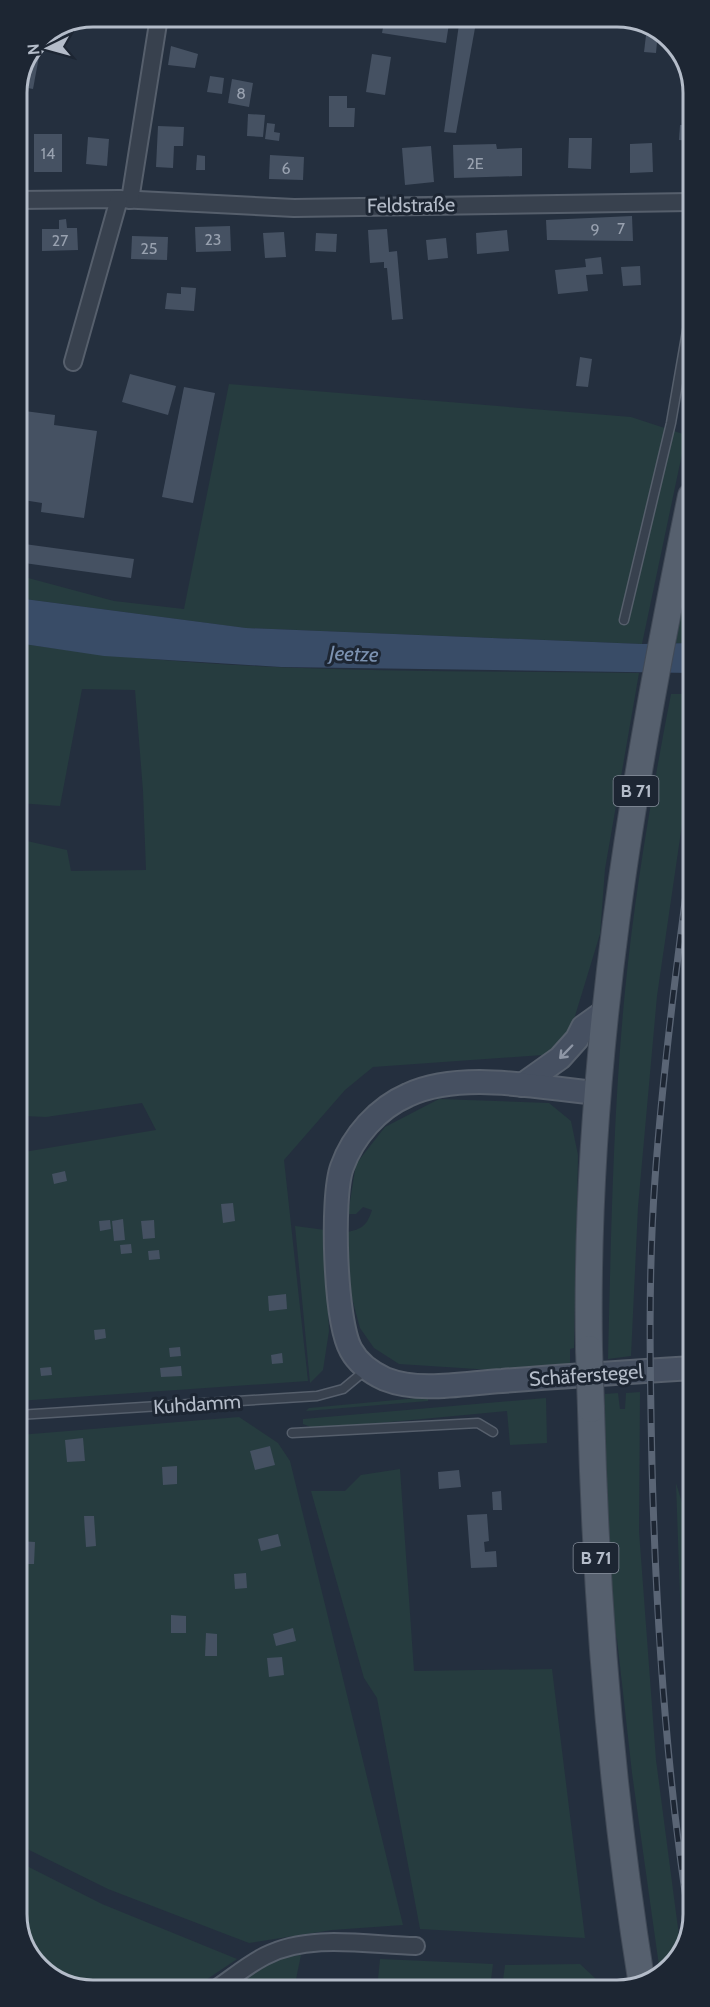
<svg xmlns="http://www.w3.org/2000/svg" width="710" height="2007" font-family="Cabin,sans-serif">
	<rect width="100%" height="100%" fill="#242f3e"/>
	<!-- green -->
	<g fill="#263c3f">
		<path d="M229 384 631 417 686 435 642 644 245 628 17 598V575L114 601 184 609Z"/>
		<path d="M692 547V643H676Z"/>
		<path d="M17 643C223 675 432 670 639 673L605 869 600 934 575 1016 561 1046 543 1055 373 1067 345 1090 284 1160 308 1381 18 1401V1153L156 1130 142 1103 46 1117 24 1116 18 1082V839L67 850 71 871 146 870 143 791 135 690 82 689 60 806 18 803Z"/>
		<path d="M671 694H692V756L657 996 638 1207 631 1356 608 1359C611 1237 613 1113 625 991 635 891 652 792 671 694Z"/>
		<path d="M439 1099 549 1103 571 1121 578 1155 574 1348 570 1349V1364L492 1370 399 1364 374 1348 360 1328 350 1291 347 1232C363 1229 367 1225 372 1210L363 1207 356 1214H348L356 1164 385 1127Z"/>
		<path d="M295 1226 325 1230 329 1331 323 1370 310 1383Z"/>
		<path d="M640 1392 639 1531 656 1760 681 1951 678 1960 660 1973 632 1773 617 1639 614 1632 607 1537 603 1420 605 1394 618 1393 620 1409H625L626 1393Z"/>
		<path d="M428 1397V1401L306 1411 309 1408Z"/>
		<path d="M546 1398 547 1443 510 1445 507 1411 316 1429 303 1424V1419Z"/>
		<path d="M239 1417 278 1443 290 1461 403 1925 332 1930 249 1943 108 1889 19 1845V1435Z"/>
		<path d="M400 1469 414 1671 552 1669 585 1938 420 1929 377 1698 364 1678 311 1491H345L361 1475Z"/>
		<path d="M676 1483 693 1539V1803L684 1710Z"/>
		<path d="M19 1862 102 1904 237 1959 191 1990H87L43 1972 26 1945Z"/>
		<path d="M301 1955 294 1989 226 1990 282 1957Z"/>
		<path d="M380 1959 493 1964 490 1988 377 1989Z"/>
		<path d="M580 1964 596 1979 598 1988H502L505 1965Z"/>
	</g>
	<!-- water -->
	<path fill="#394c67" d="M17 598 246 628 642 644 692 643V673L281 667 104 656 17 643Z"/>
	<!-- building -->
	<g fill="#455162">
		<path d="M385 17H450L446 43 382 33Z"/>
		<path d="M460 17H477L456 133 444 132Z"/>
		<path d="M647 27 658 31 656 53 644 52Z"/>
		<path d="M39 39 42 40 33 89 17 86Z"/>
		<path d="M171 46 198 54 195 68 168 65Z"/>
		<path d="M372 54 391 57 385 95 366 92Z"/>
		<path d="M210 76 224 78 222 94 207 92Z"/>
		<path d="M232 79 253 83 249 107 228 103Z"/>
		<path d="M329 96H347V108H355L354 127H329Z"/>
		<path d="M248 114 265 115 263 137 247 136Z"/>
		<path d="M267 123 275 124 274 132 280 133 279 141 265 139Z"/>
		<path d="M680 125H691V141L679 140Z"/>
		<path d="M158 126 184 127 183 146H174L173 168 156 167Z"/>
		<rect x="34" y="134" width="28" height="38"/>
		<path d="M88 137 109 139 107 166 86 164Z"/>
		<path d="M569 138H592L591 169 568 168Z"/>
		<path d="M652 143 653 172 630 173V144Z"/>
		<path d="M496 144 497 149 522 148V176L454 178 453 145Z"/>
		<path d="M431 146 434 182 405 185 402 148Z"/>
		<path d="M197 155 205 156V170H196Z"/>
		<path d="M270 155 304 157 303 180 269 179Z"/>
		<path d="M632 216 633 241 547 240 546 220Z"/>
		<path d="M66 219 67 228H77L78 250 42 251V229H59V220Z"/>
		<path d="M230 226 231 251 196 252 195 227Z"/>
		<path d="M387 229 389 252 397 251 403 319 392 320 387 268H384V262L370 263 368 230Z"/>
		<path d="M17 230H24L25 251H17Z"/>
		<path d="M507 230 509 251 477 254 476 233Z"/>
		<path d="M284 232 286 257 265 258 263 233Z"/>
		<path d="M316 233 337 234 336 252 315 251Z"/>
		<path d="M132 236 168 237 167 260 131 259Z"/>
		<path d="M446 238 448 258 428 260 426 240Z"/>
		<path d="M601 257 603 274 586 275 588 291 558 294 555 270 586 267 585 259Z"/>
		<path d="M640 266 641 285 623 286 621 267Z"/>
		<path d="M181 287 196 288 194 311 165 309 167 293 181 294Z"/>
		<path d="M580 357 592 359 588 387 576 386Z"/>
		<path d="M130 374 176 386 168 415 122 402Z"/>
		<path d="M184 387 215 393 193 503 162 497Z"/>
		<path d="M17 410 55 415 54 425 97 431 84 518 41 512 42 503 17 499Z"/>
		<path d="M17 543 134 559 131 578 17 562Z"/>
		<path d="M65 1171 67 1181 54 1184 52 1174Z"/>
		<path d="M233 1203 235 1221 223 1223 221 1204Z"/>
		<path d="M123 1219 125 1240 114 1241 112 1221Z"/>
		<path d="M110 1220 111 1229 100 1231 99 1221Z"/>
		<path d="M154 1220 155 1238 143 1239 141 1221Z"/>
		<path d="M131 1244 132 1253 121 1254 120 1245Z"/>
		<path d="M159 1250 160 1259 149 1260 148 1251Z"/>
		<path d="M286 1294 287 1309 269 1311 268 1296Z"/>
		<path d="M105 1329 106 1338 95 1340 94 1330Z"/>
		<path d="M180 1347 181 1356 170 1357 169 1348Z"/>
		<path d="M282 1353 283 1363 272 1364 271 1355Z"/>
		<path d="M181 1366 182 1376 161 1377 160 1368Z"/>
		<path d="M51 1367 52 1375 41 1376 40 1368Z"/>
		<path d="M83 1438 85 1461 67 1462 65 1440Z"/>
		<path d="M270 1446 275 1465 255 1470 250 1451Z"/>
		<path d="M177 1466V1484L163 1485 162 1467Z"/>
		<path d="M459 1470 461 1487 439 1489 438 1472Z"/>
		<path d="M501 1491 502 1510H493L492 1492Z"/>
		<path d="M487 1514 489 1541 484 1542 485 1552 496 1551 497 1567 471 1568 467 1515Z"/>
		<path d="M84 1516H94L96 1546 86 1547Z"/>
		<path d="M278 1534 281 1546 261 1551 258 1539Z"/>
		<path d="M19 1541 35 1542 34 1564H19Z"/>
		<path d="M246 1573 247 1588 235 1589 234 1574Z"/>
		<path d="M171 1615 186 1616V1633H171Z"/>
		<path d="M293 1628 296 1641 276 1646 273 1634Z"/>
		<path d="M206 1633 217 1634V1656H205Z"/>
		<path d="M282 1657 284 1675 269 1677 267 1658Z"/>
	</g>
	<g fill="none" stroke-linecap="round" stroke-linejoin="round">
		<!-- lane casing -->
		<g stroke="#565f6c" stroke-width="11">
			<g id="lane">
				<path d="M624 620 671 423 691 308"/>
				<path d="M18 1415 317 1396 343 1389 367 1369"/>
				<path d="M292 1433 478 1423 493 1432"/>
			</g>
		</g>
		<!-- street casing -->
		<g stroke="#565f6c" stroke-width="20">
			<g id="street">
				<path d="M17 200 119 199 294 208 691 202"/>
				<path d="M130 200 159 17"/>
				<path d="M73 362 119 199"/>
				<path d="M214 1990C231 1979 247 1965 265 1956 309 1933 368 1945 416 1946"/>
			</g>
		</g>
		<!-- secondary casing -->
		<g stroke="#565f6c" stroke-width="26">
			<g id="secondary">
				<path d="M522 1085 560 1058 577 1039 583 1027 604 1012"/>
				<path d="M597 1093C539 1088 462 1070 408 1095 378 1108 353 1136 342 1167 331 1197 335 1322 351 1350 358 1363 372 1373 385 1379 420 1393 466 1383 502 1381 566 1376 629 1372 693 1368"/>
			</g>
		</g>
		<!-- primary casing -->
		<g stroke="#414a57" stroke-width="28">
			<g id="primary">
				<path d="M589 1349C584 1060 633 777 691 496"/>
				<path d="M591 1409C596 1602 611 1793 642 1985"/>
			</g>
		</g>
		<!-- lane -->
		<use href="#lane" stroke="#38414e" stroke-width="8"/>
		<!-- street -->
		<use href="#street" stroke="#38414e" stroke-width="16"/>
		<!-- secondary -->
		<use href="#secondary" stroke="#465061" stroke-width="22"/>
		<!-- primary -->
		<use href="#primary" stroke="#56606e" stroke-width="26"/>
		<!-- rail casing -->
		<g stroke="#5a6575" stroke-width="7">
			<path id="rail" d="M690 1925C666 1773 656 1620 652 1466 650 1371 648 1274 655 1179 663 1069 677 959 692 850"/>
		</g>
		<!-- rail -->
		<use href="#rail" stroke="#1d2633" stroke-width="4.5" stroke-dasharray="14" stroke-linecap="butt"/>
		<!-- primary-bridge casing -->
		<g stroke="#414a57" stroke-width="28" stroke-linecap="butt">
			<path id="primary-bridge" d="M589 1349 591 1409"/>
		</g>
		<!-- primary-bridge -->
		<use href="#primary-bridge" stroke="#56606e" stroke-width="26"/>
	</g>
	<!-- one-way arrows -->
	<defs><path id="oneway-shaft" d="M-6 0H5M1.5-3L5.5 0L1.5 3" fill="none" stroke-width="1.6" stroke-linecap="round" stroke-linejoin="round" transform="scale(1.5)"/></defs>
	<use stroke="#8e96a5" href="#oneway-shaft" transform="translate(566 1052) rotate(134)"/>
	<g text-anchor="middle" stroke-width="6" stroke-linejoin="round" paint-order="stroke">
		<!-- number labels -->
		<g font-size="16" fill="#98a1af">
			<text x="241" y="99">8</text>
			<text x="48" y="159">14</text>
			<text x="475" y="169">2E</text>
			<text x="286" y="174">6</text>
			<text x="621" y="234">7</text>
			<text x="595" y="235">9</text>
			<text x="213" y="245">23</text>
			<text x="60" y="246">27</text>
			<text x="149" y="254">25</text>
		</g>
		<!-- shield labels -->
		<g fill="#1d2633" stroke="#878f9c" stroke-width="1.5">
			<rect x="613.5" y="776" width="45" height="30" rx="4.5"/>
			<rect x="573.5" y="1543" width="45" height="30" rx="4.5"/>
		</g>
		<g font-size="18" font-weight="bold" fill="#b4bcc9">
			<text x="636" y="797">B 71</text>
			<text x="596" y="1564">B 71</text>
		</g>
		<!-- street labels -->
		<g font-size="20" fill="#b4bcc9" stroke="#1d2633">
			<text transform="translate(411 205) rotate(-1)" y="7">Feldstraße</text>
			<text transform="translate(586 1375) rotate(-4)" y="7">Schäferstegel</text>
			<text transform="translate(197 1404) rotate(-4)" y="7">Kuhdamm</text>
		</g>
		<!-- water labels -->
		<g font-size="21" font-style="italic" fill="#7c92b1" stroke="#1d2633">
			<text transform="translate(354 654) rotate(2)" y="7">Jeetze</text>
		</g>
	</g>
	<!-- crop -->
	<path d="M0 0H710V2007H0ZM93 27H617A66 66 0 0 1 683 93V1914A66 66 0 0 1 617 1980H93A66 66 0 0 1 27 1914V93A66 66 0 0 1 93 27Z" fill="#1d2633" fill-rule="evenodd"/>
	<path fill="none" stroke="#b4bcc9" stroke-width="3" d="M93 27H617A66 66 0 0 1 683 93V1914A66 66 0 0 1 617 1980H93A66 66 0 0 1 27 1914V93A66 66 0 0 1 93 27Z"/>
	<!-- north arrow -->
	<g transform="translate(48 48) rotate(265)" stroke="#1d2633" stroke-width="4.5" paint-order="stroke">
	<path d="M0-4.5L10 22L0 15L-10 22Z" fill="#b4bcc9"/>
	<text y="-9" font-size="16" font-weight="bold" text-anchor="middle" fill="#b4bcc9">N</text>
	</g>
</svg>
